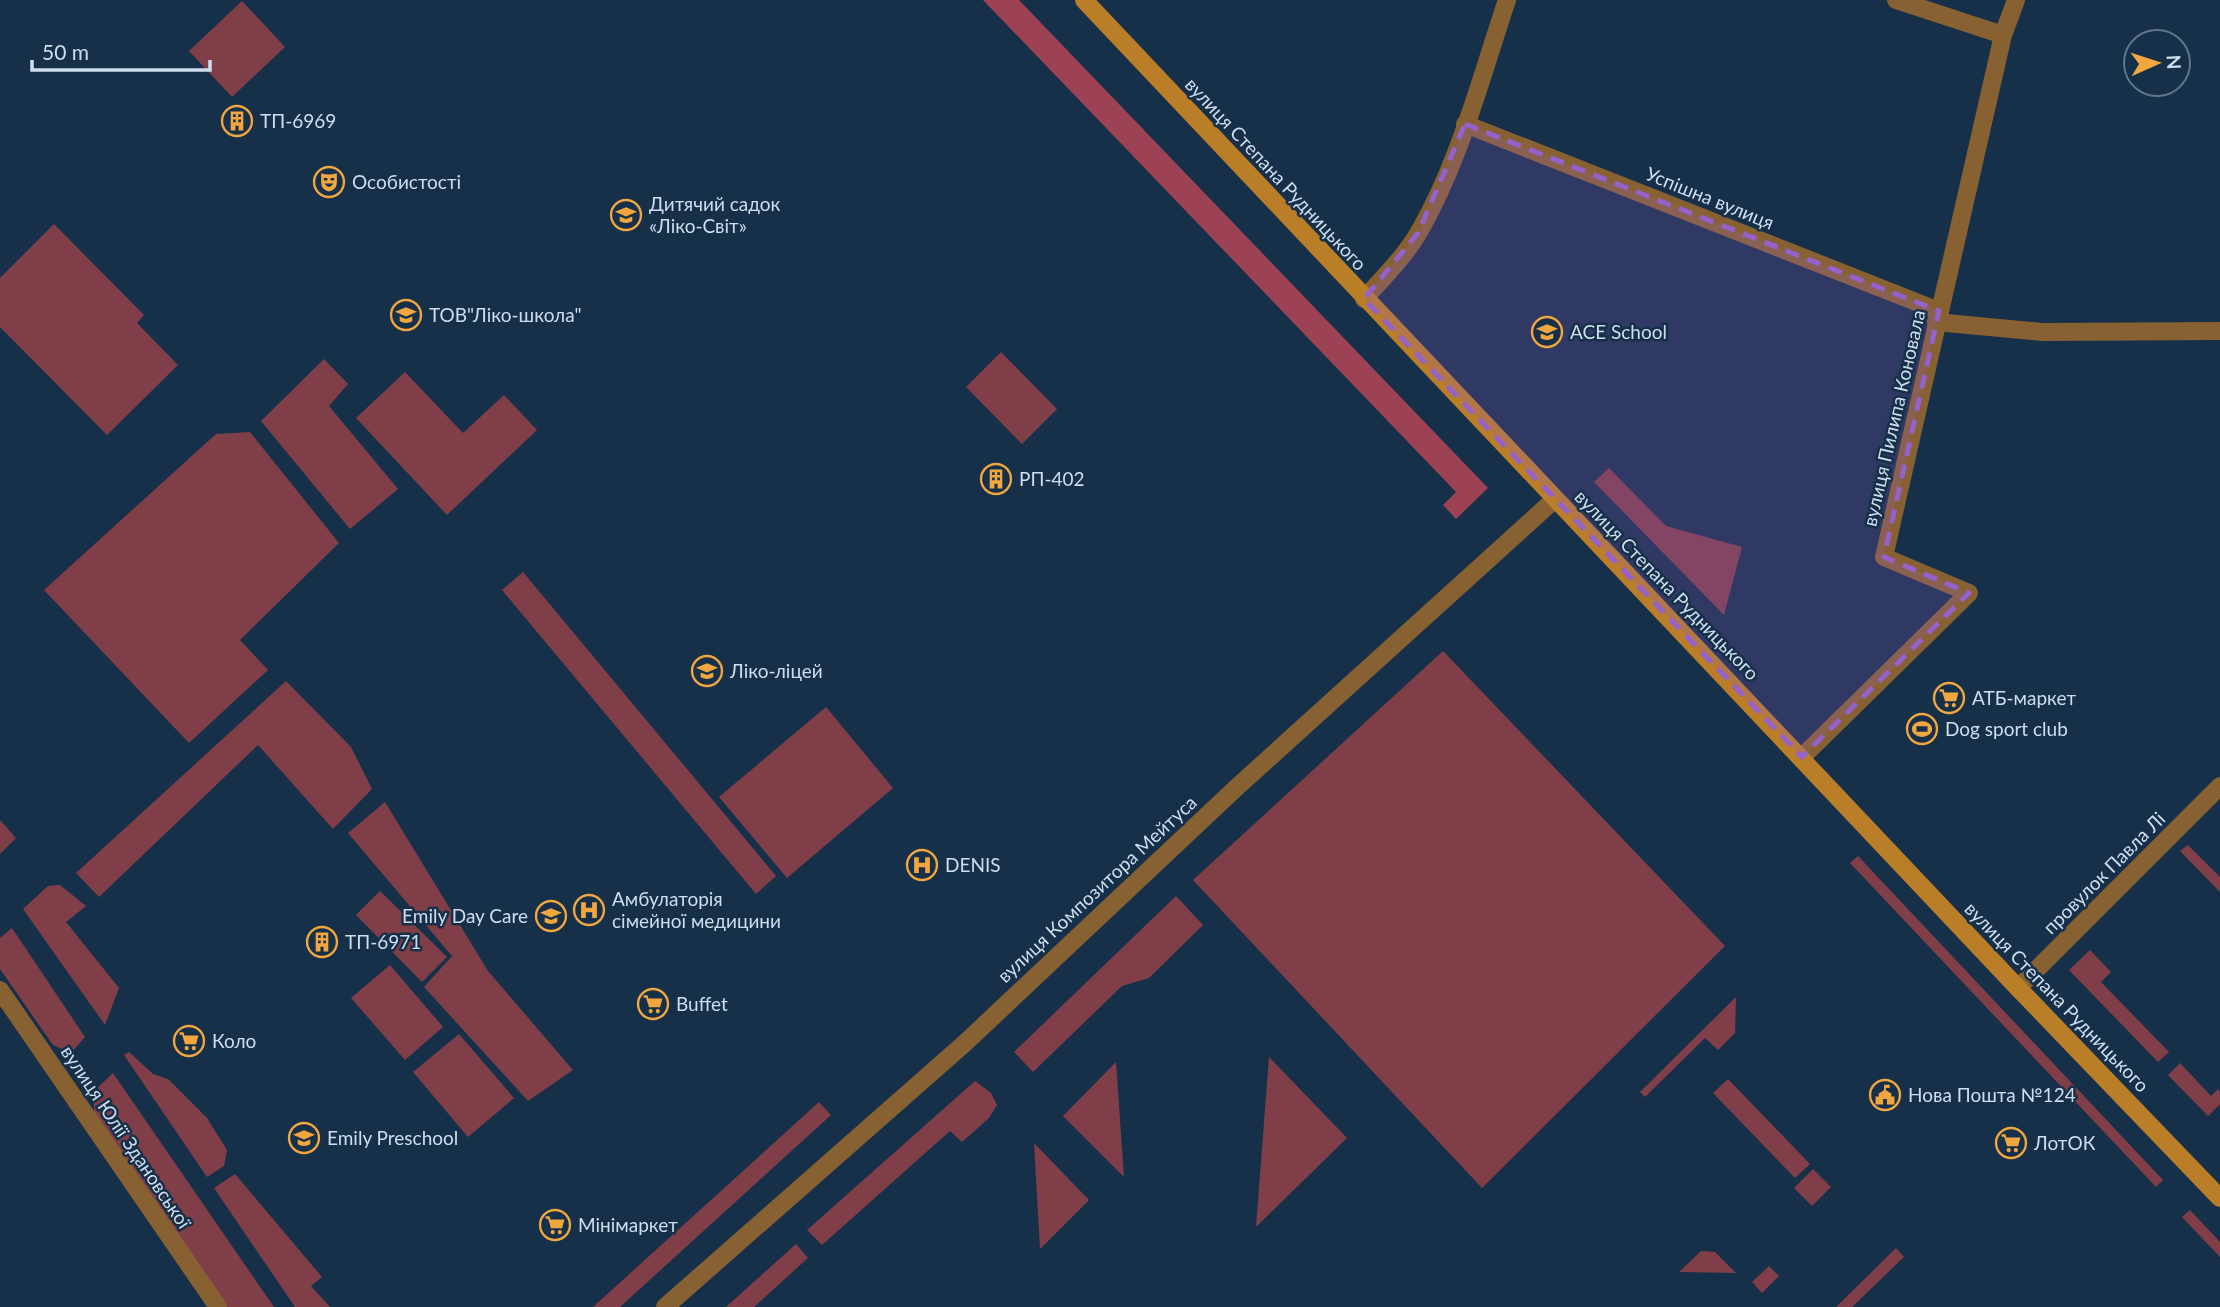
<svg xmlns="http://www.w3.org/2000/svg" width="2220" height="1307" font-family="Lato,sans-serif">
	<rect width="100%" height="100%" fill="#163049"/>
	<!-- green -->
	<g fill="#803e49">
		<path d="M242 1 285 47 232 97 189 51Z"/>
		<path d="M54 224 144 315 137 323 178 365 107 435 0 327V278Z"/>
		<path d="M1001 352 1057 409 1022 444 966 387Z"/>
		<path d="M324 359 348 384 329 406 398 489 350 529 261 421Z"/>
		<path d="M405 372 463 433 504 395 537 430 447 515 356 418Z"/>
		<path d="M250 432 339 543 240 640 268 670 189 743 44 590 216 434Z"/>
		<path d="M1609 468 1666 526 1742 547 1724 615 1594 482Z"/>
		<path d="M523 572 776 876 756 894 502 590Z"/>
		<path d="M1443 651 1725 946 1482 1188 1193 880Z"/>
		<path d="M286 681 351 747 372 789 333 829 258 745 99 897 76 873Z"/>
		<path d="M826 707 893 788 787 878 719 797Z"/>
		<path d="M385 802 488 971 573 1070 528 1101 424 987 452 956 348 833Z"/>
		<path d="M0 820 16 838 0 854Z"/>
		<path d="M2188 845 2220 877V892L2180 851Z"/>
		<path d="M1858 856 2163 1180 2156 1187 1850 863Z"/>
		<path d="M60 885 86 906 66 922 119 988 105 1025 23 909 48 886Z"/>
		<path d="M380 891 447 957 422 982 356 915Z"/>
		<path d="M1176 896 1203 925 1149 978 1122 986 1033 1072 1014 1052Z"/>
		<path d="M12 928 85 1037 71 1053 53 1045 0 969V938Z"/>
		<path d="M2090 950 2111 972 2101 982 2169 1052 2158 1062 2069 970Z"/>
		<path d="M390 965 443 1027 405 1060 351 998Z"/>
		<path d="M1736 997 1735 1033 1718 1050 1705 1038 1645 1097 1640 1092Z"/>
		<path d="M459 1034 514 1098 468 1137 413 1072Z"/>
		<path d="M129 1052 153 1074 168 1079 207 1118 227 1150 224 1166 207 1177 124 1055Z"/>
		<path d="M1269 1057 1347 1138 1256 1227Z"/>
		<path d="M1116 1062 1124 1177 1063 1116Z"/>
		<path d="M2180 1063 2211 1096 2218 1089 2220 1092V1104L2208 1116 2168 1075Z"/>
		<path d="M113 1073 274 1307H227L94 1115V1091Z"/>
		<path d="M1728 1079 1810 1164 1795 1178 1713 1093Z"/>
		<path d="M975 1081 991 1093 997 1105 989 1118 962 1142 950 1131 822 1245 807 1230Z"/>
		<path d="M819 1102 831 1115 620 1307H593Z"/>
		<path d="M1034 1143 1089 1200 1040 1249Z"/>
		<path d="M1813 1169 1831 1187 1812 1206 1794 1188Z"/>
		<path d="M235 1174 322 1277 311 1286 330 1307H295L214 1188Z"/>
		<path d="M2190 1210 2220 1242V1257L2182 1217Z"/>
		<path d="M796 1244 808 1258 754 1307H726Z"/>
		<path d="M1896 1248 1904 1257 1852 1307H1836Z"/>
		<path d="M1701 1251 1715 1252 1736 1273 1679 1272Z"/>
		<path d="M1769 1266 1779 1276 1762 1293 1752 1282Z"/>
	</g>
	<!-- forest -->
	<path fill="#9c4254" d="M983 0H1019L1488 488 1456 519 1443 505 1456 492Z"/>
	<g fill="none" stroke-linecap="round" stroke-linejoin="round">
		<!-- minor -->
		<g stroke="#886132" stroke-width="18">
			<path d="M1896 0 2003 35"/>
			<path d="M1465 124 1939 311"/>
			<path d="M1364 299C1383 278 1405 256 1419 232 1460 161 1481 77 1507 0"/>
			<path d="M1936 322 2042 332 2220 331"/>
			<path d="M1802 757 1969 593 1884 557 2003 35 2016 0"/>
			<path d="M2018 988 2220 786"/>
			<path d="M665 1307 965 1043 1236 788 1555 499"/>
		</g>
		<!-- tertiary -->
		<path stroke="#886132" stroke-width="18" d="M0 990 218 1307"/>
		<!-- secondary -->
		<path stroke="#ba7d28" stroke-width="18" d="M1084 0 2018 988 2220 1198"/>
	</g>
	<!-- marked area -->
	<path fill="#9461cd" fill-opacity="0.2" stroke="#9461cd" stroke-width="5" stroke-dasharray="14 9" stroke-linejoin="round" d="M1465 124 1939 311 1884 557 1969 593 1802 757 1364 299 1418 233Z"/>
	<!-- icons -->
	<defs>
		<g id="building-ring" transform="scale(1.575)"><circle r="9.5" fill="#163049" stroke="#f1a640" stroke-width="1.5"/><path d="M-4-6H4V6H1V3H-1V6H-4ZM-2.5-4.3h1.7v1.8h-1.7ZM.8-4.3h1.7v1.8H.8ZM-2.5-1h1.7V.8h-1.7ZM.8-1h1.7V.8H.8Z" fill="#f1a640"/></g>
		<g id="theatre-ring" transform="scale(1.575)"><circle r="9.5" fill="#163049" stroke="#f1a640" stroke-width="1.5"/><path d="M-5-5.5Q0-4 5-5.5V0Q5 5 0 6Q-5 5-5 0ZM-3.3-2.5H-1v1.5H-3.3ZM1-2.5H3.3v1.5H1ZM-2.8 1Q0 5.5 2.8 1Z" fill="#f1a640"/></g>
		<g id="school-ring" transform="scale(1.575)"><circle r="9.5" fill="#163049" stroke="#f1a640" stroke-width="1.5"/><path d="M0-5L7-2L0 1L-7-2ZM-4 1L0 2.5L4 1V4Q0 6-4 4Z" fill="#f1a640"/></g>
		<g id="supermarket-ring" transform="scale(1.575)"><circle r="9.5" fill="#163049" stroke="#f1a640" stroke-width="1.5"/><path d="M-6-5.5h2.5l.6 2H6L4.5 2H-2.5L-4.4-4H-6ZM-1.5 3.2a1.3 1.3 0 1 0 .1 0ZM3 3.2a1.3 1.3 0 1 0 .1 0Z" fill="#f1a640"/></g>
		<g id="stadium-ring" transform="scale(1.575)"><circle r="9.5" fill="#163049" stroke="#f1a640" stroke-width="1.5"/><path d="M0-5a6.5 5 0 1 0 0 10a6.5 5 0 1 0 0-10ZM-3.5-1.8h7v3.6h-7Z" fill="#f1a640"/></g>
		<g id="hospital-ring" transform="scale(1.575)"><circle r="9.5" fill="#163049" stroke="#f1a640" stroke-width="1.5"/><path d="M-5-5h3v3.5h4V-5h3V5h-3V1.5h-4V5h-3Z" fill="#f1a640"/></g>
		<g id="civic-ring" transform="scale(1.575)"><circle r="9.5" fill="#163049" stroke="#f1a640" stroke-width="1.5"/><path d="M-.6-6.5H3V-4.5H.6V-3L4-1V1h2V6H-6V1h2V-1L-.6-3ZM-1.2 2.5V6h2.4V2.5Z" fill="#f1a640"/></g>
	</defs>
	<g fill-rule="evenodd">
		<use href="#building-ring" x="237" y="121"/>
		<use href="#theatre-ring" x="329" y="182"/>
		<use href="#school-ring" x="626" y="215"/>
		<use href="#school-ring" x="406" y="315"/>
		<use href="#school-ring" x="1547" y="332"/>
		<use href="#building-ring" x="996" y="479"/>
		<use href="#school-ring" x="707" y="671"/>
		<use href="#supermarket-ring" x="1949" y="698"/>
		<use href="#stadium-ring" x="1922" y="729"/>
		<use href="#hospital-ring" x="922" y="865"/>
		<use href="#hospital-ring" x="589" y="910"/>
		<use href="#school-ring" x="551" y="916"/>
		<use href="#building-ring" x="322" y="942"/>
		<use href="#supermarket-ring" x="653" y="1004"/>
		<use href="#supermarket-ring" x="189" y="1041"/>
		<use href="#civic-ring" x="1885" y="1095"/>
		<use href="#school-ring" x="304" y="1138"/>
		<use href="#supermarket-ring" x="2011" y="1143"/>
		<use href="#supermarket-ring" x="555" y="1225"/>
	</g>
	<g text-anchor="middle" stroke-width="5" stroke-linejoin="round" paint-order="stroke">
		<!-- poi labels -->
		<g font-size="19" fill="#cedeee" stroke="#163049" text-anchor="start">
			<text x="260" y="128">ТП-6969</text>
			<text x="352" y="189">Особистості</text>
			<text x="649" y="211">Дитячий садок<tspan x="649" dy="22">«Ліко-Світ»</tspan></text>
			<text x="429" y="322">ТОВ"Ліко-школа"</text>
			<text x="1570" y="339">ACE School</text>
			<text x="1019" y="486">РП-402</text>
			<text x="730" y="678">Ліко-ліцей</text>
			<text x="1972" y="705">АТБ-маркет</text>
			<text x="1945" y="736">Dog sport club</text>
			<text x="945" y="872">DENIS</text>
			<text x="612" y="906">Амбулаторія<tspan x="612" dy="22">сімейної медицини</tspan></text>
			<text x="528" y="923" text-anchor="end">Emily Day Care</text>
			<text x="345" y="949">ТП-6971</text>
			<text x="676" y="1011">Buffet</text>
			<text x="212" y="1048">Коло</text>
			<text x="1908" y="1102">Нова Пошта №124</text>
			<text x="327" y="1145">Emily Preschool</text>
			<text x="2034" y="1150">ЛотОК</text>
			<text x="578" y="1232">Мінімаркет</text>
		</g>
		<!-- street labels -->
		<g font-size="19" fill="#cedeee" stroke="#163049">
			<text transform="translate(1276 174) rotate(47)" y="7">вулиця Степана Рудницького</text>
			<text transform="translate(1710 198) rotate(22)" y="7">Успішна вулиця</text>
			<text transform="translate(1894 418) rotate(-77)" y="7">вулиця Пилипа Коновала</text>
			<text transform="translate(1667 585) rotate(46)" y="7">вулиця Степана Рудницького</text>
			<text transform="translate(2104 873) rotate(-45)" y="7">провулок Павла Лі</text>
			<text transform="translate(1097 889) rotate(-43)" y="7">вулиця Композитора Мейтуса</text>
			<text transform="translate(2057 997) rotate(46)" y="7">вулиця Степана Рудницького</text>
			<text transform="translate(126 1137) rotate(56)" y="7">вулиця Юлії Здановської</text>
		</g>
	</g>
	<!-- north arrow -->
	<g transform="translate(2157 63) rotate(87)"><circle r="33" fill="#163049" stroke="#60768b" stroke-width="2"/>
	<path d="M0-5L12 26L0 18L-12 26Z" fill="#f1a640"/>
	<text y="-10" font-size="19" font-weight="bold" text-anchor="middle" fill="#cedeee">N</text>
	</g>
	<!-- scale -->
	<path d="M32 60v10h178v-10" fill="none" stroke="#cedeee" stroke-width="3.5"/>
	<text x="42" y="60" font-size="21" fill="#cedeee" stroke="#163049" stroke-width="5" paint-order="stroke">50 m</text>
</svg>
